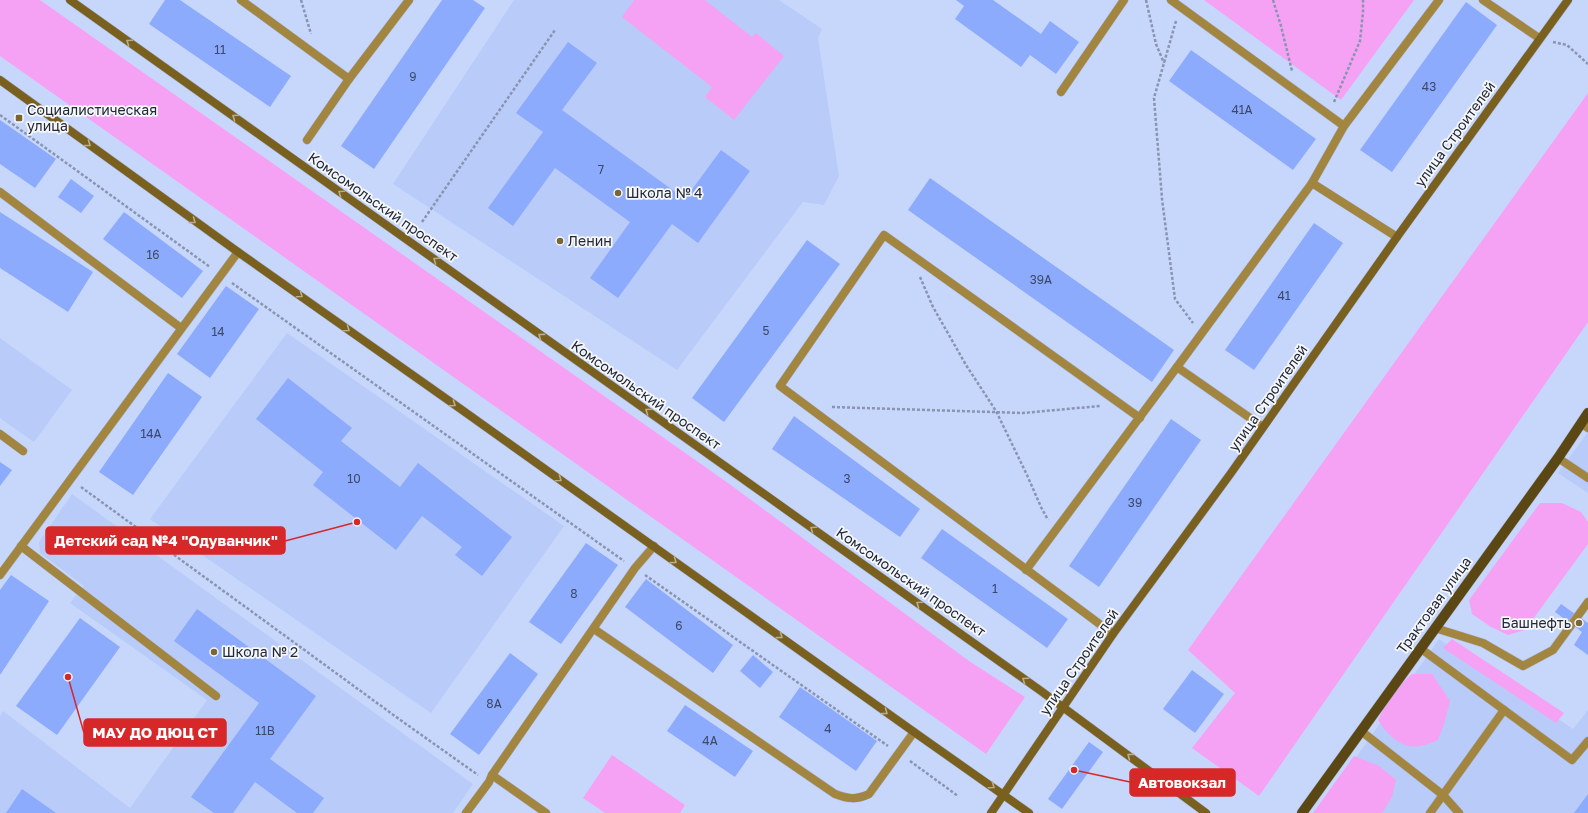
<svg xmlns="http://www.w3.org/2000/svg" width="1588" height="813" font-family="'Golos Text',sans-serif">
	<rect width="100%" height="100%" fill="#c7d7fc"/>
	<!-- built -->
	<g fill="#b9cbf8">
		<path d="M514 0H779L822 29 818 38 839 176 824 205 803 202 677 370 393 184Z"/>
		<path d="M287 333 564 526 431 713 150 519Z"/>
		<path d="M0 338 72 390 34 442 0 418Z"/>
		<path d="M1588 432V493L1558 473Z"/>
		<path d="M72 494 473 784 453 813H0V716L3 711 130 808 207 700 70 603 84 586 40 553 39 542Z"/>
		<path d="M1439 639 1573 729 1588 710V813H1317Z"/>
	</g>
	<!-- green -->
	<g fill="#f6a2f4">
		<path d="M0 0H40L728 483 969 661 1025 697 986 754 0 56Z"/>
		<path d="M634 0H705L752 37 756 33 784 56 734 120 705 97 712 87 622 17Z"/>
		<path d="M1204 0H1414L1341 100Z"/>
		<path d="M1588 93V322L1259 796 1192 748 1235 693 1188 650Z"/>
		<path d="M1540 503H1562L1581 512 1588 522V544L1525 630 1508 635 1491 627 1472 614 1469 600Z"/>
		<path d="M1452 639 1564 713 1556 723 1443 648Z"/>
		<path d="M1412 674H1432L1450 701 1444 724 1438 740C1433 742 1426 745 1420 746 1402 750 1387 734 1378 720L1392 692Z"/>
		<path d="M612 755 685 805 680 813H605L583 798Z"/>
		<path d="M1354 756 1379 766 1396 780 1392 797 1382 813H1313Z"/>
	</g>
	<!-- building -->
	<g fill="#8cabfd">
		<path d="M165 0H180L291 76 270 107 149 24Z"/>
		<path d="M442 0H473L485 8 374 169 341 146Z"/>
		<path d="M956 0H993L1041 34 1050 21 1079 42 1056 74 1030 55 1021 67 955 19 964 6Z"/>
		<path d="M1466 2 1497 25 1392 172 1360 150Z"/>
		<path d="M568 42 597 63 562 110 685 199 721 150 750 171 698 243 672 224 618 298 590 278 630 222 555 168 513 226 488 208 543 132 516 113Z"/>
		<path d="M1191 50 1316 139 1293 170 1169 81Z"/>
		<path d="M0 120 56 159 35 188 0 164Z"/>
		<path d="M930 178 1174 350 1152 382 908 210Z"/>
		<path d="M71 179 94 196 81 213 58 197Z"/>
		<path d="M0 212 93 272 68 312 0 268Z"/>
		<path d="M124 212 203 271 182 298 103 239Z"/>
		<path d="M1314 223 1343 243 1254 370 1225 350Z"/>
		<path d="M807 240 840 264 724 422 692 398Z"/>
		<path d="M226 286 259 309 210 378 177 354Z"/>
		<path d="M168 373 202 397 133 495 99 472Z"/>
		<path d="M288 378 352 428 341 441 400 487 418 463 512 537 482 576 455 555 462 547 422 516 396 550 313 485 323 472 256 419Z"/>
		<path d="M794 416 920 509 900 537 772 449Z"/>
		<path d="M1171 419 1201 440 1099 587 1069 566Z"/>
		<path d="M0 462 12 470 0 486Z"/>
		<path d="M942 529 1068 619 1047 648 921 558Z"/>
		<path d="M586 543 618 565 561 644 529 622Z"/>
		<path d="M11 575 49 601 0 675V590Z"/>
		<path d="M646 579 733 645 713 673 625 607Z"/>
		<path d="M1561 604 1588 623V655L1574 645 1582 632 1555 612Z"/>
		<path d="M197 609 316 696 270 759 324 798 313 813H297L255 782 233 813H214L191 797 259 703 174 641Z"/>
		<path d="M80 618 120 647 57 735 16 706Z"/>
		<path d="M510 653 538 674 479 755 450 734Z"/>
		<path d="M753 655 773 672 760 688 740 671Z"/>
		<path d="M1192 670 1224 694 1195 733 1163 709Z"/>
		<path d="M800 687 877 741 856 771 779 717Z"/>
		<path d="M685 705 753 751 735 777 667 731Z"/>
		<path d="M1089 742 1103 752 1062 809 1048 799Z"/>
		<path d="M22 789 56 813H6Z"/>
		<path d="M1588 794V813H1574Z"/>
	</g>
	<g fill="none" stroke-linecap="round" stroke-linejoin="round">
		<!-- lane casing -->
		<g stroke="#a6b4d4" stroke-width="9">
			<g id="lane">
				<path d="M241 0 349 79"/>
				<path d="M1171 0 1344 126"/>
				<path d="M1483 0 1539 38"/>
				<path d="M1061 92 1124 0"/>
				<path d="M307 140 349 79 409 0"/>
				<path d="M1312 183 1397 237"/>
				<path d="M0 192 181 328"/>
				<path d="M1177 367 1263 427"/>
				<path d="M1581 423 1588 428"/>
				<path d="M0 434 23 451"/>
				<path d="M1558 458 1588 478"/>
				<path d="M21 546 216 696"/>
				<path d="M1026 570 1177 367 1312 183 1344 126 1439 0"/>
				<path d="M0 575 238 252"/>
				<path d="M1435 628 1483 643 1523 666 1553 650 1588 602"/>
				<path d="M594 629 835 794C848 799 856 800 869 794L914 732"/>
				<path d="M1113 634 780 386 884 235 1140 418"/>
				<path d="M1420 648 1572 760 1588 741"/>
				<path d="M1361 731 1443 795 1459 813"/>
				<path d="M492 775 546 813"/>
				<path d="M466 813 489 782 492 775 635 568 654 546"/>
				<path d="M1430 813 1504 710"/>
			</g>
		</g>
		<!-- secondary casing -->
		<g stroke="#a6b4d4" stroke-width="9">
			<g id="secondary">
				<path d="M70 0 1041 691 1206 813"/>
				<path d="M0 80 238 252 448 400 914 732 1029 813"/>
				<path d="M991 813 1113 634 1231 473 1397 237 1568 0"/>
			</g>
		</g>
		<!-- primary casing -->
		<g stroke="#a6b4d4" stroke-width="11">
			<path id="primary" d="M1302 813 1558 458 1588 413"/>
		</g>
		<!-- path -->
		<g stroke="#8894b0" stroke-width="2.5" stroke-dasharray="3 2" stroke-linecap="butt">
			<path d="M301 0 311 34"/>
			<path d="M1146 0 1156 44 1164 63"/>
			<path d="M1273 0 1281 26 1292 71"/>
			<path d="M1176 21 1154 98 1162 199 1175 299 1193 323"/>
			<path d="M1553 42 1567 45 1588 64"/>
			<path d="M1334 102 1360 41 1363 12V0"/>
			<path d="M0 115 210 267"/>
			<path d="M422 222 555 30"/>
			<path d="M920 277 933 307 966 365 996 411 1027 475 1041 507 1048 520"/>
			<path d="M232 283 624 561"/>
			<path d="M832 407 1023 413 1100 406"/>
			<path d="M81 487 399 719 478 775"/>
			<path d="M645 575 888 746"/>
			<path d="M910 761 958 796"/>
		</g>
		<!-- lane -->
		<use href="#lane" stroke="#a2853e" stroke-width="8"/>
		<!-- secondary -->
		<use href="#secondary" stroke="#79601f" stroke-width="8"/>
		<!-- primary -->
		<use href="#primary" stroke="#5b4713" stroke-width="10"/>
	</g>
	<!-- one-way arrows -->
	<defs><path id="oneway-chevron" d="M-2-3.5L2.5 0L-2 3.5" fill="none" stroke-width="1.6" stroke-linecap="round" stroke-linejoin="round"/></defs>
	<g stroke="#b8ac8e">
		<use href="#oneway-chevron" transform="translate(129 42) rotate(-145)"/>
		<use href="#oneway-chevron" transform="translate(235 117) rotate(-145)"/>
		<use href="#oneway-chevron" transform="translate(88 144) rotate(36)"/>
		<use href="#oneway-chevron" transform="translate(341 193) rotate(-145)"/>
		<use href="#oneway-chevron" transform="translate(193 221) rotate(36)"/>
		<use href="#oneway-chevron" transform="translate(436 260) rotate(-145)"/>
		<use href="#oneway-chevron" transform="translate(300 295) rotate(35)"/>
		<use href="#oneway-chevron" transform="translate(347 329) rotate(35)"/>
		<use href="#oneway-chevron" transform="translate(541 336) rotate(-144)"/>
		<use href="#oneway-chevron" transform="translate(453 404) rotate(35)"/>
		<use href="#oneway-chevron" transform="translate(648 411) rotate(-145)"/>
		<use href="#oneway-chevron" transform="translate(559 479) rotate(35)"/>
		<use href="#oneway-chevron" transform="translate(813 529) rotate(-145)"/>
		<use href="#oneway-chevron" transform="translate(674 561) rotate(36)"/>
		<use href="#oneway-chevron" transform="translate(919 604) rotate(-145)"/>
		<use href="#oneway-chevron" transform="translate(780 636) rotate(36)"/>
		<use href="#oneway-chevron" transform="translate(1025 680) rotate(-145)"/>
		<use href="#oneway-chevron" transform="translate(885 712) rotate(36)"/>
		<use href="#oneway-chevron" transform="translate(1130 756) rotate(-143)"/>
		<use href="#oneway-chevron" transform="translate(992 786) rotate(35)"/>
	</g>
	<!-- markers -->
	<g fill="#7a6635" stroke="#f6f8fc" stroke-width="1.5">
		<rect x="15" y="114" width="8" height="8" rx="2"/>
		<circle cx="618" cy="193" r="4"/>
		<circle cx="560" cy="241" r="4"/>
		<circle cx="1579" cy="623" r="4"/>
		<circle cx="214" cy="652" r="4"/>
	</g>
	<g text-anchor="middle" stroke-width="3.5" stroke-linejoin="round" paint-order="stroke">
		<!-- number labels -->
		<g font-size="12" fill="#3c4968">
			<text x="220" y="54">11</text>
			<text x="413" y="81">9</text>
			<text x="1429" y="91">43</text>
			<text x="1242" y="114">41А</text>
			<text x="601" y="174">7</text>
			<text x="153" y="259">16</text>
			<text x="1041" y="284">39А</text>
			<text x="1284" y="300">41</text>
			<text x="766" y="335">5</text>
			<text x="218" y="336">14</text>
			<text x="151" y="438">14А</text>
			<text x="354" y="483">10</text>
			<text x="847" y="483">3</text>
			<text x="1135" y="507">39</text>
			<text x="995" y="593">1</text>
			<text x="574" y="598">8</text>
			<text x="679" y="630">6</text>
			<text x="494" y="708">8А</text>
			<text x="828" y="733">4</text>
			<text x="265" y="735">11В</text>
			<text x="710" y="745">4А</text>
		</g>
		<!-- poi labels -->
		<g font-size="14" fill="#222836" stroke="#f6f8fc" text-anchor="start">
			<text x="27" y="115">Социалистическая<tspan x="27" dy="16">улица</tspan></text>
			<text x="626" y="198">Школа № 4</text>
			<text x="568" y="246">Ленин</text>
			<text x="1571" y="628" text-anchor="end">Башнефть</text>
			<text x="222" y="657">Школа № 2</text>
		</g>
		<!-- street labels -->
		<g font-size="14" fill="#222836" stroke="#f6f8fc">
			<text transform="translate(1455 134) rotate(-54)" y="5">улица Строителей</text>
			<text transform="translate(383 207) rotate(35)" y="5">Комсомольский проспект</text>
			<text transform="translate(646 395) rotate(35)" y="5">Комсомольский проспект</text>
			<text transform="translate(1268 398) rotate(-55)" y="5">улица Строителей</text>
			<text transform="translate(911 582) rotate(35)" y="5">Комсомольский проспект</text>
			<text transform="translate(1434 605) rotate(-54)" y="5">Трактовая улица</text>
			<text transform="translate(1079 662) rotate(-55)" y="5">улица Строителей</text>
		</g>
	</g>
	<!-- callouts -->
	<path fill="none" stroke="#d62828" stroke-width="1.5" d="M357 522L285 541M68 677L84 733M1074 770L1130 782"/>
	<g fill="#d62828" stroke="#f6f8fc" stroke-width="1.5">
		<circle cx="357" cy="522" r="4"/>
		<circle cx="68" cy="677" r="4"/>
		<circle cx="1074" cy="770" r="4"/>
	</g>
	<g fill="#d62828" stroke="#d62828" stroke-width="1.5">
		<rect x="46" y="527" width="239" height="27" rx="4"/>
		<rect x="84" y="719" width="142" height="27" rx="4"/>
		<rect x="1130" y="769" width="105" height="27" rx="4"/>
	</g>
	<g font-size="15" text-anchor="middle" font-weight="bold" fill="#fff">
		<text x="166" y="546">Детский сад №4 "Одуванчик"</text>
		<text x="155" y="738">МАУ ДО ДЮЦ СТ</text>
		<text x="1182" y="788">Автовокзал</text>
	</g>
</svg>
